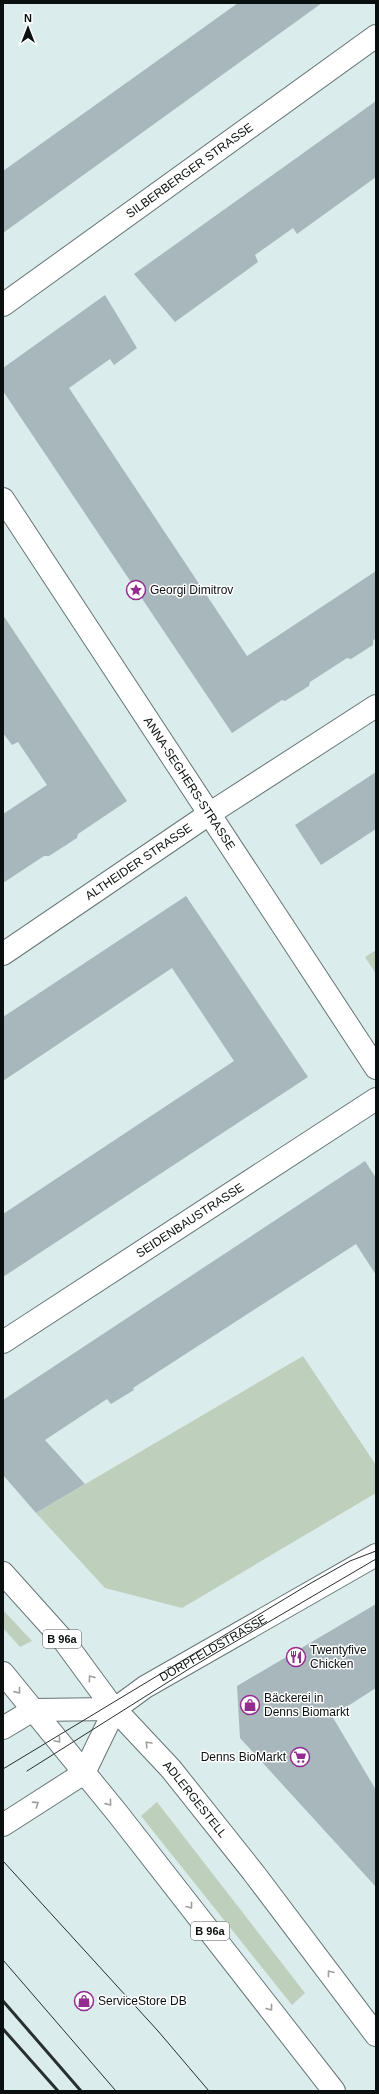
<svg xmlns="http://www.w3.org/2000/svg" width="379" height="2094" font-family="Arial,sans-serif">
	<rect width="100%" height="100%" fill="#dbecec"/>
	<!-- green -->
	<g fill="#bed0bc">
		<path d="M376 950V974L365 957Z"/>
		<path d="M303 1356 376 1465V1493L182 1608 105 1588 36 1513Z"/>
		<path d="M3 1610 32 1641 20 1647 3 1628Z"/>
		<path d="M157 1802 305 1993 292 2005 141 1816Z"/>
	</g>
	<!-- building -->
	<g fill="#a8b7bc">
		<path d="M238 3H322L3 233V171Z"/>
		<path d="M376 101V177L297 234 293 228 255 255 258 262 175 322 134 274Z"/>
		<path d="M105 295 137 348 114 365 110 359 69 388 247 656 376 571V639L373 640V645L351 659 347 658 310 682 309 686 285 701 282 700 232 733 3 391V368Z"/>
		<path d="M3 615 127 801 78 834 77 838 49 856H44L3 883V814L47 785 18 742 12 745 3 733Z"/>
		<path d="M376 772V829L321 865 295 825Z"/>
		<path d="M186 896 308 1077 3 1277V1214L234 1061 172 968 3 1081V1017Z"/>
		<path d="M365 1161 376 1178V1275L356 1244 133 1388 134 1390 111 1404 107 1399 45 1440 85 1484 36 1513 3 1475V1400Z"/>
		<path d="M376 1604V1688L332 1716 376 1790V1887L240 1738 237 1686Z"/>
	</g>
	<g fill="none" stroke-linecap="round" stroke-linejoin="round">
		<!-- street casing -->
		<g stroke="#657575" stroke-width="24">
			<g id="street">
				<path id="s1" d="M3 305 376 36"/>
				<path id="s2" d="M3 499 376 1068"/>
				<path id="s3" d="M3 954 209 814 376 706"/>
				<path id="s4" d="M3 1342 376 1099"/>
			</g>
		</g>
		<!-- secondary casing -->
		<g stroke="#657575" stroke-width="24">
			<g id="secondary">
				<path d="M3 1728 33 1710 115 1709"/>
				<path id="s5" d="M3 1825 84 1773 115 1709 145 1687 376 1555"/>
			</g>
		</g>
		<!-- primary casing -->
		<g stroke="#657575" stroke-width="24">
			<g id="primary">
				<path id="s6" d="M3 1573 64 1641 111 1705 171 1769 253 1872 376 2035"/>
				<path d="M3 1673 118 1814 334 2091"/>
			</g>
		</g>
		<!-- street -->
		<use href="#street" stroke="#fff" stroke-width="22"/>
		<!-- secondary -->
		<use href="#secondary" stroke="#fff" stroke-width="22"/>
		<!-- primary -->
		<use href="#primary" stroke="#fff" stroke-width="22"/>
		<!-- tram -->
		<g stroke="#282f2f" stroke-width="1">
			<path d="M3 1769 311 1583 350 1561 376 1551"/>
			<path d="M27 1771 192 1667 376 1559"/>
			<path d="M3 1861 158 2031 209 2091"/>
			<path d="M3 1960 116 2091"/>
		</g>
		<!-- rail -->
		<g stroke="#282f2f" stroke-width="3">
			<path d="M3 2001 81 2091"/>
			<path d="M3 2029 58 2091"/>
		</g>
	</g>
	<!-- one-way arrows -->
	<defs><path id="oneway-chevron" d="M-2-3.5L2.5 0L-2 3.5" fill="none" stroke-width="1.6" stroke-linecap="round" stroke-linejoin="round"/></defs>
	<g stroke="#9d9f9f">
		<use href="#oneway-chevron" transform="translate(91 1678) rotate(-126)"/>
		<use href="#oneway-chevron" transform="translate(18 1691) rotate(51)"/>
		<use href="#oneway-chevron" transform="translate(58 1740) rotate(50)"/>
		<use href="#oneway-chevron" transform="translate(148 1744) rotate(-133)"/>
		<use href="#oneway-chevron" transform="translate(109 1803) rotate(51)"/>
		<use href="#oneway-chevron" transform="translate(36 1804) rotate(-33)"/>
		<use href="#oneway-chevron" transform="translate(190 1906) rotate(52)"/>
		<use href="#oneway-chevron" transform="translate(330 1973) rotate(-127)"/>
		<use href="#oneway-chevron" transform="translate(270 2008) rotate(52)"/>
	</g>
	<!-- icons -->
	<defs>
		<g id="sight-ring" transform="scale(1)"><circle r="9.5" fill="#fff" stroke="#942c90" stroke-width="1.5"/><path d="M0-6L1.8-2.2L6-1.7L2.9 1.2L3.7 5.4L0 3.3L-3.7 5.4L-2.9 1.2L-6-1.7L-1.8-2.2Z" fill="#942c90"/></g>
		<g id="restaurant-ring" transform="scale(1)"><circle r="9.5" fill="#fff" stroke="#942c90" stroke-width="1.5"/><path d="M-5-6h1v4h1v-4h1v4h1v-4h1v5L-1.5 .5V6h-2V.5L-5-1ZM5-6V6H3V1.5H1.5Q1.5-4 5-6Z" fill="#942c90"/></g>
		<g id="shop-ring" transform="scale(1)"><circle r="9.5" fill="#fff" stroke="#942c90" stroke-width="1.5"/><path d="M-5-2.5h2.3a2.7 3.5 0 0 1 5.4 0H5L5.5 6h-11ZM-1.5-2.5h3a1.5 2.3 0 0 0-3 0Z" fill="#942c90"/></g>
		<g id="supermarket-ring" transform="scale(1)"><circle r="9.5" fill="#fff" stroke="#942c90" stroke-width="1.5"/><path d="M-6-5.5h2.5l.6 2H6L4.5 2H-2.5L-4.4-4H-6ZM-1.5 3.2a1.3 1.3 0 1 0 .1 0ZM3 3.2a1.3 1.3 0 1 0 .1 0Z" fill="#942c90"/></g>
	</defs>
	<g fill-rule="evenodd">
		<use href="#sight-ring" x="136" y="590"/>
		<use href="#restaurant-ring" x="296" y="1657"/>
		<use href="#shop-ring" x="250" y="1705"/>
		<use href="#supermarket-ring" x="300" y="1757"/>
		<use href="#shop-ring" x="84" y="2001"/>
	</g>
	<g text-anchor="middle" stroke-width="3" stroke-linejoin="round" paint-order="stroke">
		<!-- shield labels -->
		<g fill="#fff" stroke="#545858" stroke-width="1">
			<rect x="43" y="1630" width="38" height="18" rx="3"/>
			<rect x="191" y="1922" width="38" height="18" rx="3"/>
		</g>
		<g font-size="11" font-weight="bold" fill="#0a1010">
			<text x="62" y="1643">B 96a</text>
			<text x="210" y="1935">B 96a</text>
		</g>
		<!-- street labels -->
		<g font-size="12" fill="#0a1010" stroke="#fff">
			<text dy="4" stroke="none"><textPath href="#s1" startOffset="230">SILBERBERGER STRASSE</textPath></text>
			<text dy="4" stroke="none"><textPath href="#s2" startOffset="340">ANNA-SEGHERS-STRASSE</textPath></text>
			<text dy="4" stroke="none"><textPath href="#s3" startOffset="164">ALTHEIDER STRASSE</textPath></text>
			<text dy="4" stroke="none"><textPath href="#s4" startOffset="223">SEIDENBAUSTRASSE</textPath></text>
			<text dy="4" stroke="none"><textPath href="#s5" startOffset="283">DÖRPFELDSTRASSE</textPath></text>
			<text dy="4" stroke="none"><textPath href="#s6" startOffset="297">ADLERGESTELL</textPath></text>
		</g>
		<!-- poi labels -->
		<g font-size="12" fill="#0a1010" stroke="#fff" text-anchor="start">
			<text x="150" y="594">Georgi Dimitrov</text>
			<text x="310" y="1654">Twentyfive<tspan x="310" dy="14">Chicken</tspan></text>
			<text x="264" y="1702">Bäckerei in<tspan x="264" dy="14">Denns Biomarkt</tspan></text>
			<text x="286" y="1761" text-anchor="end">Denns BioMarkt</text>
			<text x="98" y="2005">ServiceStore DB</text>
		</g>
	</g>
	<!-- border -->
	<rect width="379" height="2094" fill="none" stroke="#0a1010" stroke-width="8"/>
	<!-- north arrow -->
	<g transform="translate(28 28)" stroke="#ffffff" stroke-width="3" paint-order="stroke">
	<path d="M0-3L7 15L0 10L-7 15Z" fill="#0a1010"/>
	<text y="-6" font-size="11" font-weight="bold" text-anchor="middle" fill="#0a1010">N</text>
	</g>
</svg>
